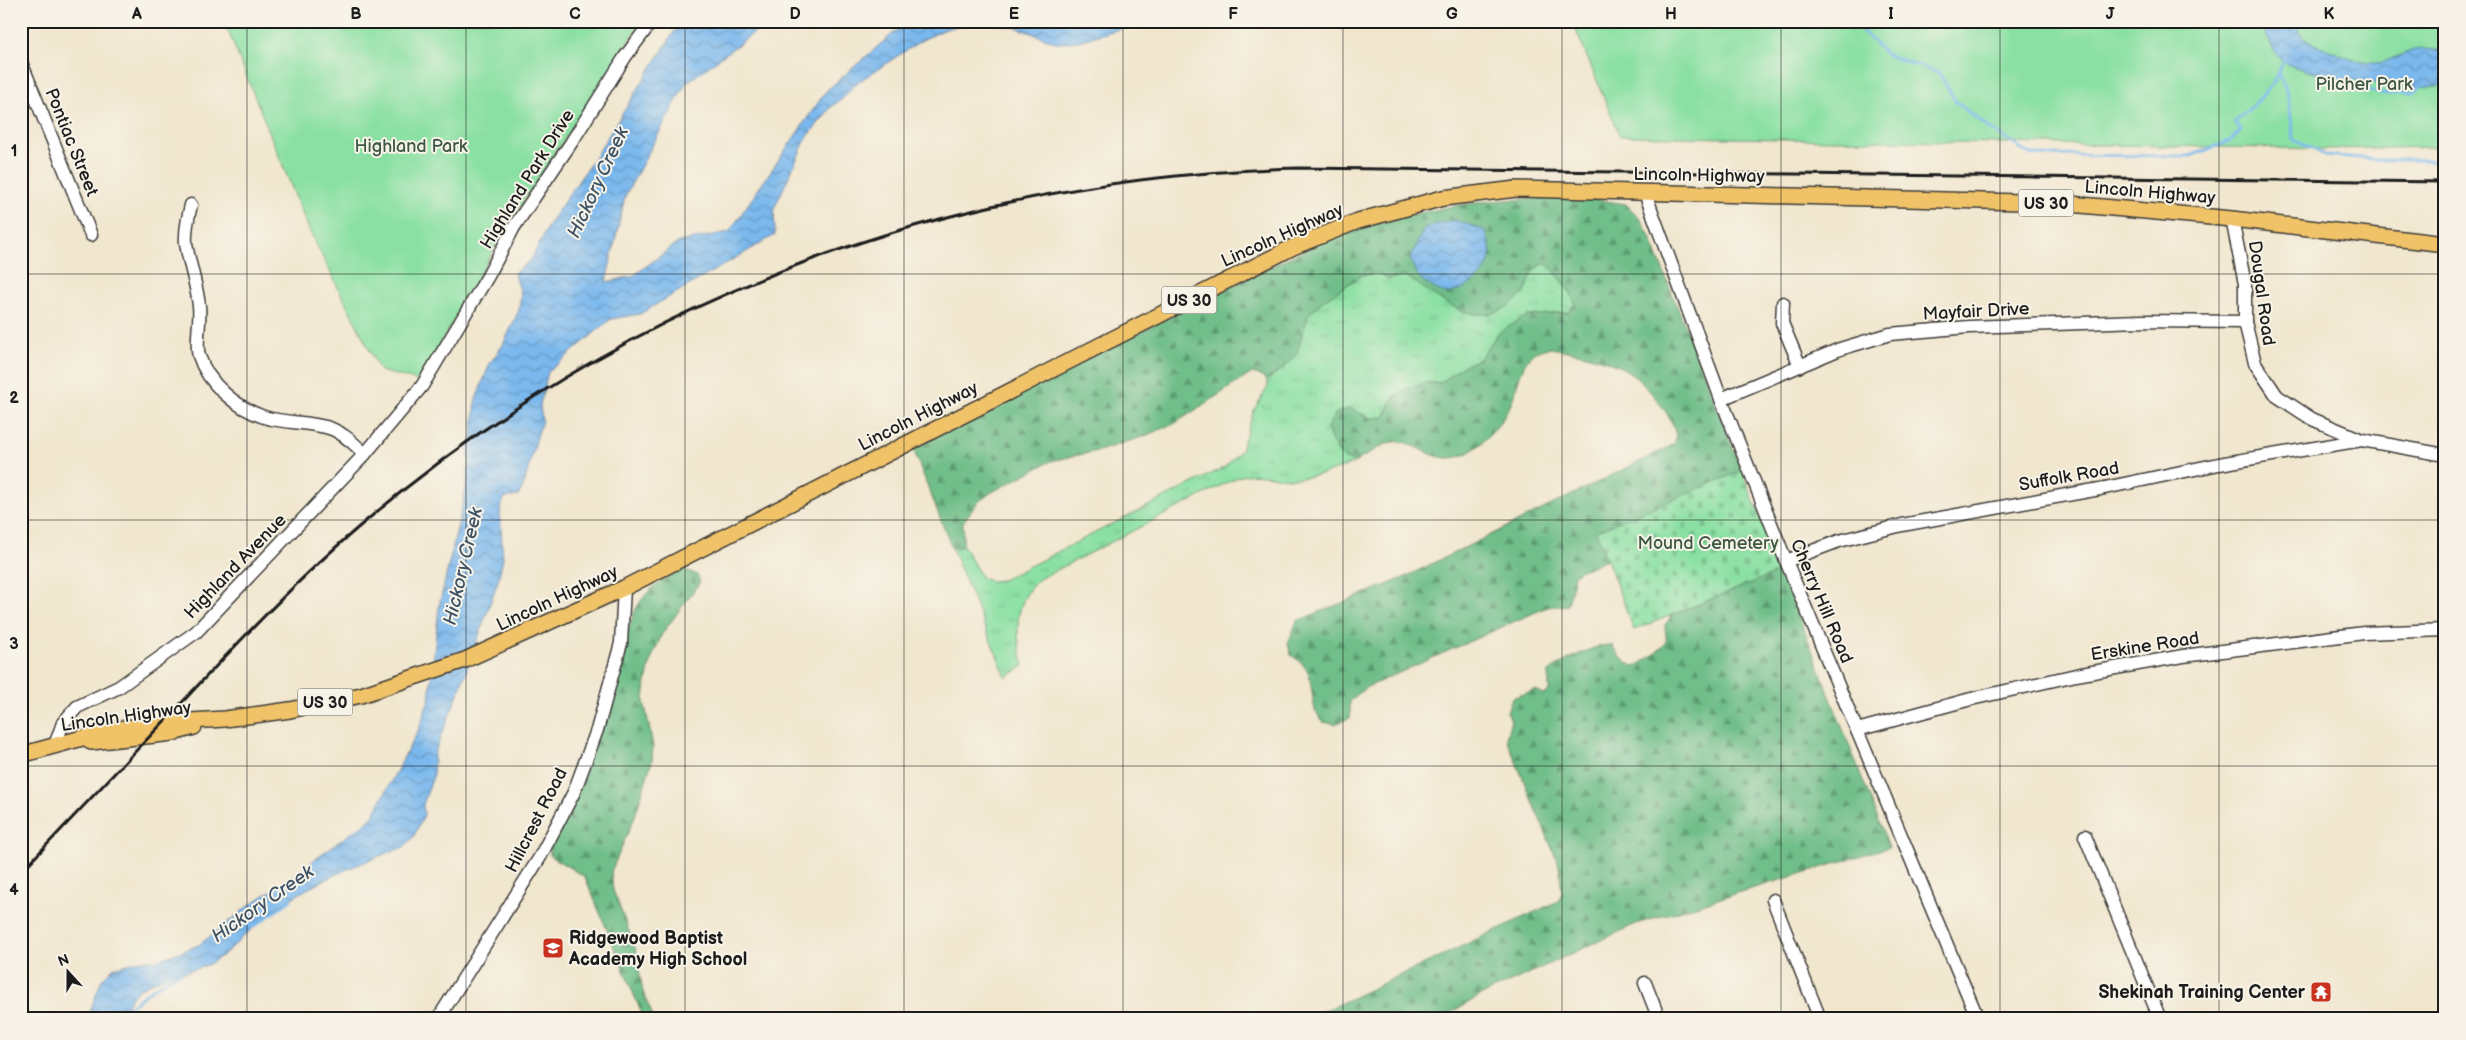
<svg xmlns="http://www.w3.org/2000/svg" width="2466" height="1040" font-family="'Balsamiq Sans',sans-serif">
	<defs>
		<pattern id="grass-tufts" width="24" height="20" patternUnits="userSpaceOnUse" patternTransform="scale(1.25)"><rect width="24" height="20" fill="#8ae0a3"/><path d="M3 7l-1-3M5 7V3M7 7l1-3M15 17l-1-3M17 17v-4M19 17l1-3" fill="none" stroke="#76c08c"/></pattern>
		<pattern id="forest-firs" width="22" height="20" patternUnits="userSpaceOnUse" patternTransform="scale(1.25)"><rect width="22" height="20" fill="#6fbe89"/><path d="M5 1l3.5 6h-7zM16 11l3.5 6h-7z" fill="#5a9a6f"/></pattern>
		<pattern id="cemetery-stones" width="16" height="16" patternUnits="userSpaceOnUse" patternTransform="scale(1.25)"><rect width="16" height="16" fill="#8ae0a3"/><path d="M2 7V4a2 2 0 0 1 4 0v3zM10 15v-3a2 2 0 0 1 4 0v3z" fill="#76c08c"/></pattern>
		<pattern id="water-waves" width="16" height="10" patternUnits="userSpaceOnUse" patternTransform="scale(1.25)"><rect width="16" height="10" fill="#7ab8ed"/><path d="M0 5q4-4 8 0t8 0" fill="none" stroke="#6395bf"/></pattern>
	</defs>
	<rect width="100%" height="100%" fill="#f7f3e8"/>
	<filter id="ink" filterUnits="userSpaceOnUse"><feTurbulence type="fractalNoise" baseFrequency=".02" numOctaves="2"/><feDisplacementMap in="SourceGraphic" scale="10" xChannelSelector="R" yChannelSelector="G"/><feConvolveMatrix kernelMatrix="1 2 1 2 8 2 1 2 1" color-interpolation-filters="sRGB"/></filter>
	<filter id="wash" filterUnits="userSpaceOnUse"><feTurbulence type="fractalNoise" baseFrequency=".0096" numOctaves="4" result="noise"/><feDisplacementMap in="SourceGraphic" scale="20" xChannelSelector="R" yChannelSelector="G"/><feGaussianBlur stdDeviation="1.12" result="paint"/><feColorMatrix in="noise" values="0 0 0 0 0 0 0 0 0 0 0 0 0 0 0 0 0 1.4 0 .05"/><feComposite in="paint" operator="in"/></filter>
	<g filter="url(#wash)">
		<rect width="100%" height="100%" fill="#f1e6ce"/>
		<!-- grass -->
		<path fill="url(#grass-tufts)" stroke="#537e60" d="M1547 263C1558 276 1570 287 1575 304L1568 312 1555 313 1498 333 1480 359 1463 366 1440 383H1427L1409 388 1394 397 1384 417C1375 420 1370 419 1362 413L1345 459 1358 461C1340 470 1307 480 1287 478 1269 477 1256 471 1238 477L1039 579C1013 602 1015 635 1024 666L1006 677 951 546 956 549 963 545 982 578 990 581 1002 580 1225 467 1241 450 1254 410 1268 387 1266 380 1274 376 1303 333 1308 315 1324 300 1362 275 1379 273 1388 279 1406 276 1464 313 1526 289C1530 277 1533 266 1547 263Z"/>
		<!-- forest -->
		<g fill="url(#forest-firs)" stroke="#466d52">
			<path d="M1586 198 1626 204 1642 221 1650 237 1742 471 1597 531 1607 560 1579 571 1574 576 1568 605 1547 607 1365 688 1350 701V718L1335 724 1323 722 1315 711 1309 673 1301 662 1291 655 1288 643 1297 621 1401 579 1659 452C1665 449 1676 445 1676 438 1676 416 1639 376 1621 367 1600 357 1574 352 1551 348 1519 349 1520 386 1509 408 1503 420 1493 432 1484 441 1438 484 1417 430 1386 444 1376 448 1369 455 1360 459 1341 468 1330 440 1327 427L1336 413 1350 408 1369 418 1384 417 1394 398 1409 388 1427 383H1440L1463 366 1480 359 1498 333 1513 324 1527 316 1569 312 1575 304C1570 287 1558 276 1547 263 1532 266 1532 276 1527 288 1523 296 1515 301 1508 306 1472 331 1436 295 1406 276L1388 279 1379 273 1362 275 1324 300 1308 315 1297 353 1284 368 1266 380 1259 375 1252 373 1174 424 1142 437 1102 450 1051 461 992 492 978 502 963 522V545L956 549 951 546 912 446 1324 240C1368 226 1414 213 1460 205 1502 198 1545 199 1586 198Z"/>
			<path d="M684 569 697 575 700 582 662 634 651 660 646 682 644 701 653 746 652 761 635 816 611 872 613 890 635 947 643 992 654 1019H644L585 877 550 856V847L627 638C633 602 650 584 684 569Z"/>
			<path d="M1781 571 1889 847 1636 924 1484 994 1439 1019H1307L1558 901 1562 893 1559 865 1506 738 1511 720 1507 712 1512 698 1535 690 1544 695 1549 691V672C1563 661 1594 644 1612 645L1621 658 1634 667C1640 665 1664 648 1666 642 1667 637 1665 630 1665 625L1672 615Z"/>
		</g>
		<!-- cemetery -->
		<path fill="url(#cemetery-stones)" stroke="#537e60" d="M1742 471 1781 571 1634 630 1596 531Z"/>
		<!-- park -->
		<g fill="#8ae0a3" stroke="#537e60">
			<path d="M224 21H642L508 225 419 381 380 371 309 230Z"/>
			<path d="M1572 21H2445V147L2323 149 1620 136Z"/>
		</g>
		<!-- water -->
		<g fill="url(#water-waves)" stroke="#4b6a84">
			<path d="M681 21H770L686 83 625 196 606 282 633 276 679 242 729 232 826 91 904 24 909 21H1136L1123 28 1078 41 1058 43 1015 27 983 21 973 22 946 29 922 40 855 84 842 99 832 106 806 139 774 209 775 235 640 314 611 319 548 372 540 405 542 420 523 487 518 496 504 498 500 512 503 558 498 581 462 684 434 754 433 777 423 804 424 815 413 838 404 847C359 863 313 882 274 910 254 924 229 954 209 964 178 979 129 974 123 1019H91L90 1011 102 979 113 968 142 960H158L199 945 251 904 303 870 317 857 371 819 419 729 429 700 439 606 464 499 469 463 468 450 472 437 476 399 490 363 503 345 519 310 521 293 514 273 531 260 550 222 593 160Z"/>
			<path d="M2260 21H2293L2302 36 2310 42 2353 60 2381 63 2414 50 2424 49 2445 51V85C2418 91 2304 77 2283 61 2272 52 2266 33 2260 21Z"/>
			<path d="M1455 220 1484 230C1503 263 1477 287 1446 294 1425 283 1418 282 1410 258L1425 227Z"/>
		</g>
		<g fill="none" stroke-linecap="round" stroke-linejoin="round">
			<!-- stream -->
			<g stroke="#7ab8ed" stroke-width="3">
				<path d="M1315 21 1325 26 1338 21"/>
				<path d="M1852 21 1887 55 1939 73 1956 102 1989 128 2031 155 2190 156 2230 141 2241 130 2235 122C2254 104 2276 87 2283 61"/>
				<path d="M2324 73 2380 94 2412 93 2423 84"/>
				<path d="M2280 75 2288 97 2294 140 2325 155 2385 160H2445"/>
				<path d="M253 927 291 900"/>
				<path d="M122 1013 152 989 187 969"/>
			</g>
		</g>
	</g>
	<g filter="url(#ink)">
		<g fill="none" stroke-linecap="round" stroke-linejoin="round">
			<!-- minor casing -->
			<g stroke="#3c3a37" stroke-width="15">
				<g id="minor">
					<path d="M21 62 91 235"/>
					<path d="M1645 193 1721 399 1786 561 1978 1019"/>
					<path d="M191 205C188 217 185 230 186 243 189 264 197 285 199 306 201 322 195 342 199 356 208 384 237 408 264 417 286 424 311 421 332 429 345 434 355 445 365 454"/>
					<path d="M2232 219 2245 284V322L2255 363 2277 396 2312 419 2362 440 2445 455"/>
					<path d="M1783 303 1782 323 1800 366"/>
					<path d="M1721 399 1840 349 1890 334 1969 327 2140 321 2245 322"/>
					<path d="M1786 561 1839 541 1902 525 2100 489 2219 464 2362 440"/>
					<path d="M1857 730 1971 699 2076 675 2183 656 2364 633 2445 630"/>
					<path d="M55 745 63 723 77 707 119 687 196 632 365 454 422 386 488 276 514 227 571 143 625 57 652 21"/>
					<path d="M2085 836 2160 1019"/>
					<path d="M1773 900 1820 1019"/>
					<path d="M1645 983 1659 1019"/>
					<path d="M438 1019 540 857 574 792 597 730 621 643 624 588"/>
				</g>
			</g>
			<!-- major casing -->
			<g stroke="#3c3a37" stroke-width="18">
				<g id="major">
					<path d="M91 742 173 733 194 727"/>
					<path d="M21 755 111 730 172 722 225 719 290 710 361 695 465 660 624 588 1293 247 1358 221 1443 198 1516 189 2059 203 2232 219 2445 244"/>
				</g>
			</g>
			<!-- minor -->
			<use href="#minor" stroke="#fff" stroke-width="12"/>
			<!-- major -->
			<use href="#major" stroke="#f1c369" stroke-width="15"/>
			<!-- rail -->
			<path stroke="#1c1c1c" stroke-width="3" d="M21 872C72 818 122 765 173 712 235 646 297 579 367 520 632 295 952 177 1299 168L2445 182"/>
		</g>
	</g>
	<!-- grid -->
	<path fill="none" stroke="#1c1c1c" stroke-width="1" stroke-opacity="0.55" d="M247 21V1019M466 21V1019M685 21V1019M904 21V1019M1123 21V1019M1343 21V1019M1562 21V1019M1781 21V1019M2000 21V1019M2219 21V1019M21 274H2445M21 520H2445M21 766H2445"/>
	<!-- icons -->
	<defs>
		<g id="school-square" transform="scale(1.125)"><rect x="-9" y="-9" width="18" height="18" rx="4" fill="#c8321e" stroke="#f7f3e8"/><path d="M0-5L7-2L0 1L-7-2ZM-4 1L0 2.5L4 1V4Q0 6-4 4Z" fill="#fff"/></g>
		<g id="temple-square" transform="scale(1.125)"><rect x="-9" y="-9" width="18" height="18" rx="4" fill="#c8321e" stroke="#f7f3e8"/><path d="M0-6L5-2H3V0L6.5 2.5H4V6H1.5V3h-3V6H-4V2.5H-6.5L-3 0V-2H-5Z" fill="#fff"/></g>
	</defs>
	<g fill-rule="evenodd">
		<use href="#school-square" x="553" y="948"/>
		<use href="#temple-square" x="2321" y="992"/>
	</g>
	<g text-anchor="middle" stroke-width="4" stroke-linejoin="round" paint-order="stroke">
		<!-- shield labels -->
		<g fill="#f7f3e8" stroke="#5e5c59" stroke-width="1">
			<rect x="2018.5" y="189.5" width="55" height="27" rx="4"/>
			<rect x="1161.5" y="286.5" width="55" height="27" rx="4"/>
			<rect x="297.5" y="688.5" width="55" height="27" rx="4"/>
		</g>
		<g font-size="16" font-weight="bold" fill="#1c1c1c">
			<text x="2046" y="209">US 30</text>
			<text x="1189" y="306">US 30</text>
			<text x="325" y="708">US 30</text>
		</g>
		<!-- park labels -->
		<g font-size="18" fill="#3d5744" stroke="#f7f3e8">
			<text x="2364" y="90">Pilcher Park</text>
			<text x="411" y="152">Highland Park</text>
			<text x="1708" y="549">Mound Cemetery</text>
		</g>
		<!-- street labels -->
		<g font-size="18" fill="#1c1c1c" stroke="#f7f3e8">
			<text transform="translate(72 142) rotate(68)" y="6">Pontiac Street</text>
			<text transform="translate(1699 175) rotate(1)" y="6">Lincoln Highway</text>
			<text transform="translate(527 179) rotate(-58)" y="6">Highland Park Drive</text>
			<text transform="translate(2150 192) rotate(5)" y="6">Lincoln Highway</text>
			<text transform="translate(1282 235) rotate(-24)" y="6">Lincoln Highway</text>
			<text transform="translate(2262 293) rotate(82)" y="6">Dougal Road</text>
			<text transform="translate(1976 311) rotate(-3)" y="6">Mayfair Drive</text>
			<text transform="translate(918 416) rotate(-27)" y="6">Lincoln Highway</text>
			<text transform="translate(2069 476) rotate(-10)" y="6">Suffolk Road</text>
			<text transform="translate(235 566) rotate(-46)" y="6">Highland Avenue</text>
			<text transform="translate(557 598) rotate(-25)" y="6">Lincoln Highway</text>
			<text transform="translate(1822 601) rotate(67)" y="6">Cherry Hill Road</text>
			<text transform="translate(2145 646) rotate(-9)" y="6">Erskine Road</text>
			<text transform="translate(126 716) rotate(-8)" y="6">Lincoln Highway</text>
			<text transform="translate(536 820) rotate(-63)" y="6">Hillcrest Road</text>
		</g>
		<!-- poi labels -->
		<g font-size="18" font-weight="bold" fill="#1c1c1c" stroke="#f7f3e8" text-anchor="start">
			<text x="569" y="944">Ridgewood Baptist<tspan x="569" dy="21">Academy High School</tspan></text>
			<text x="2305" y="998" text-anchor="end">Shekinah Training Center</text>
		</g>
		<!-- water labels -->
		<g font-size="19" font-style="italic" fill="#3d5365" stroke="#f7f3e8">
			<text transform="translate(597 182) rotate(-65)" y="7">Hickory Creek</text>
			<text transform="translate(462 566) rotate(-77)" y="7">Hickory Creek</text>
			<text transform="translate(262 903) rotate(-35)" y="7">Hickory Creek</text>
		</g>
	</g>
	<!-- margin -->
	<rect width="2466" height="1040" fill="none" stroke="#f7f3e8" stroke-width="55"/>
	<!-- north arrow -->
	<g transform="translate(68 972) rotate(339)" stroke="#f7f3e8" stroke-width="4" paint-order="stroke">
	<path d="M0-4L9 19L0 12L-9 19Z" fill="#1c1c1c"/>
	<text y="-8" font-size="14" font-weight="bold" text-anchor="middle" fill="#1c1c1c">N</text>
	</g>
	<rect x="28" y="28" width="2410" height="984" fill="none" stroke="#1c1c1c" stroke-width="2"/>
	<g font-size="16" text-anchor="middle" font-weight="bold" fill="#1c1c1c">
		<text x="137" y="19">A</text>
		<text x="356" y="19">B</text>
		<text x="575" y="19">C</text>
		<text x="795" y="19">D</text>
		<text x="1014" y="19">E</text>
		<text x="1233" y="19">F</text>
		<text x="1452" y="19">G</text>
		<text x="1671" y="19">H</text>
		<text x="1891" y="19">I</text>
		<text x="2110" y="19">J</text>
		<text x="2329" y="19">K</text>
		<text x="14" y="156">1</text>
		<text x="14" y="403">2</text>
		<text x="14" y="649">3</text>
		<text x="14" y="895">4</text>
	</g>
</svg>
